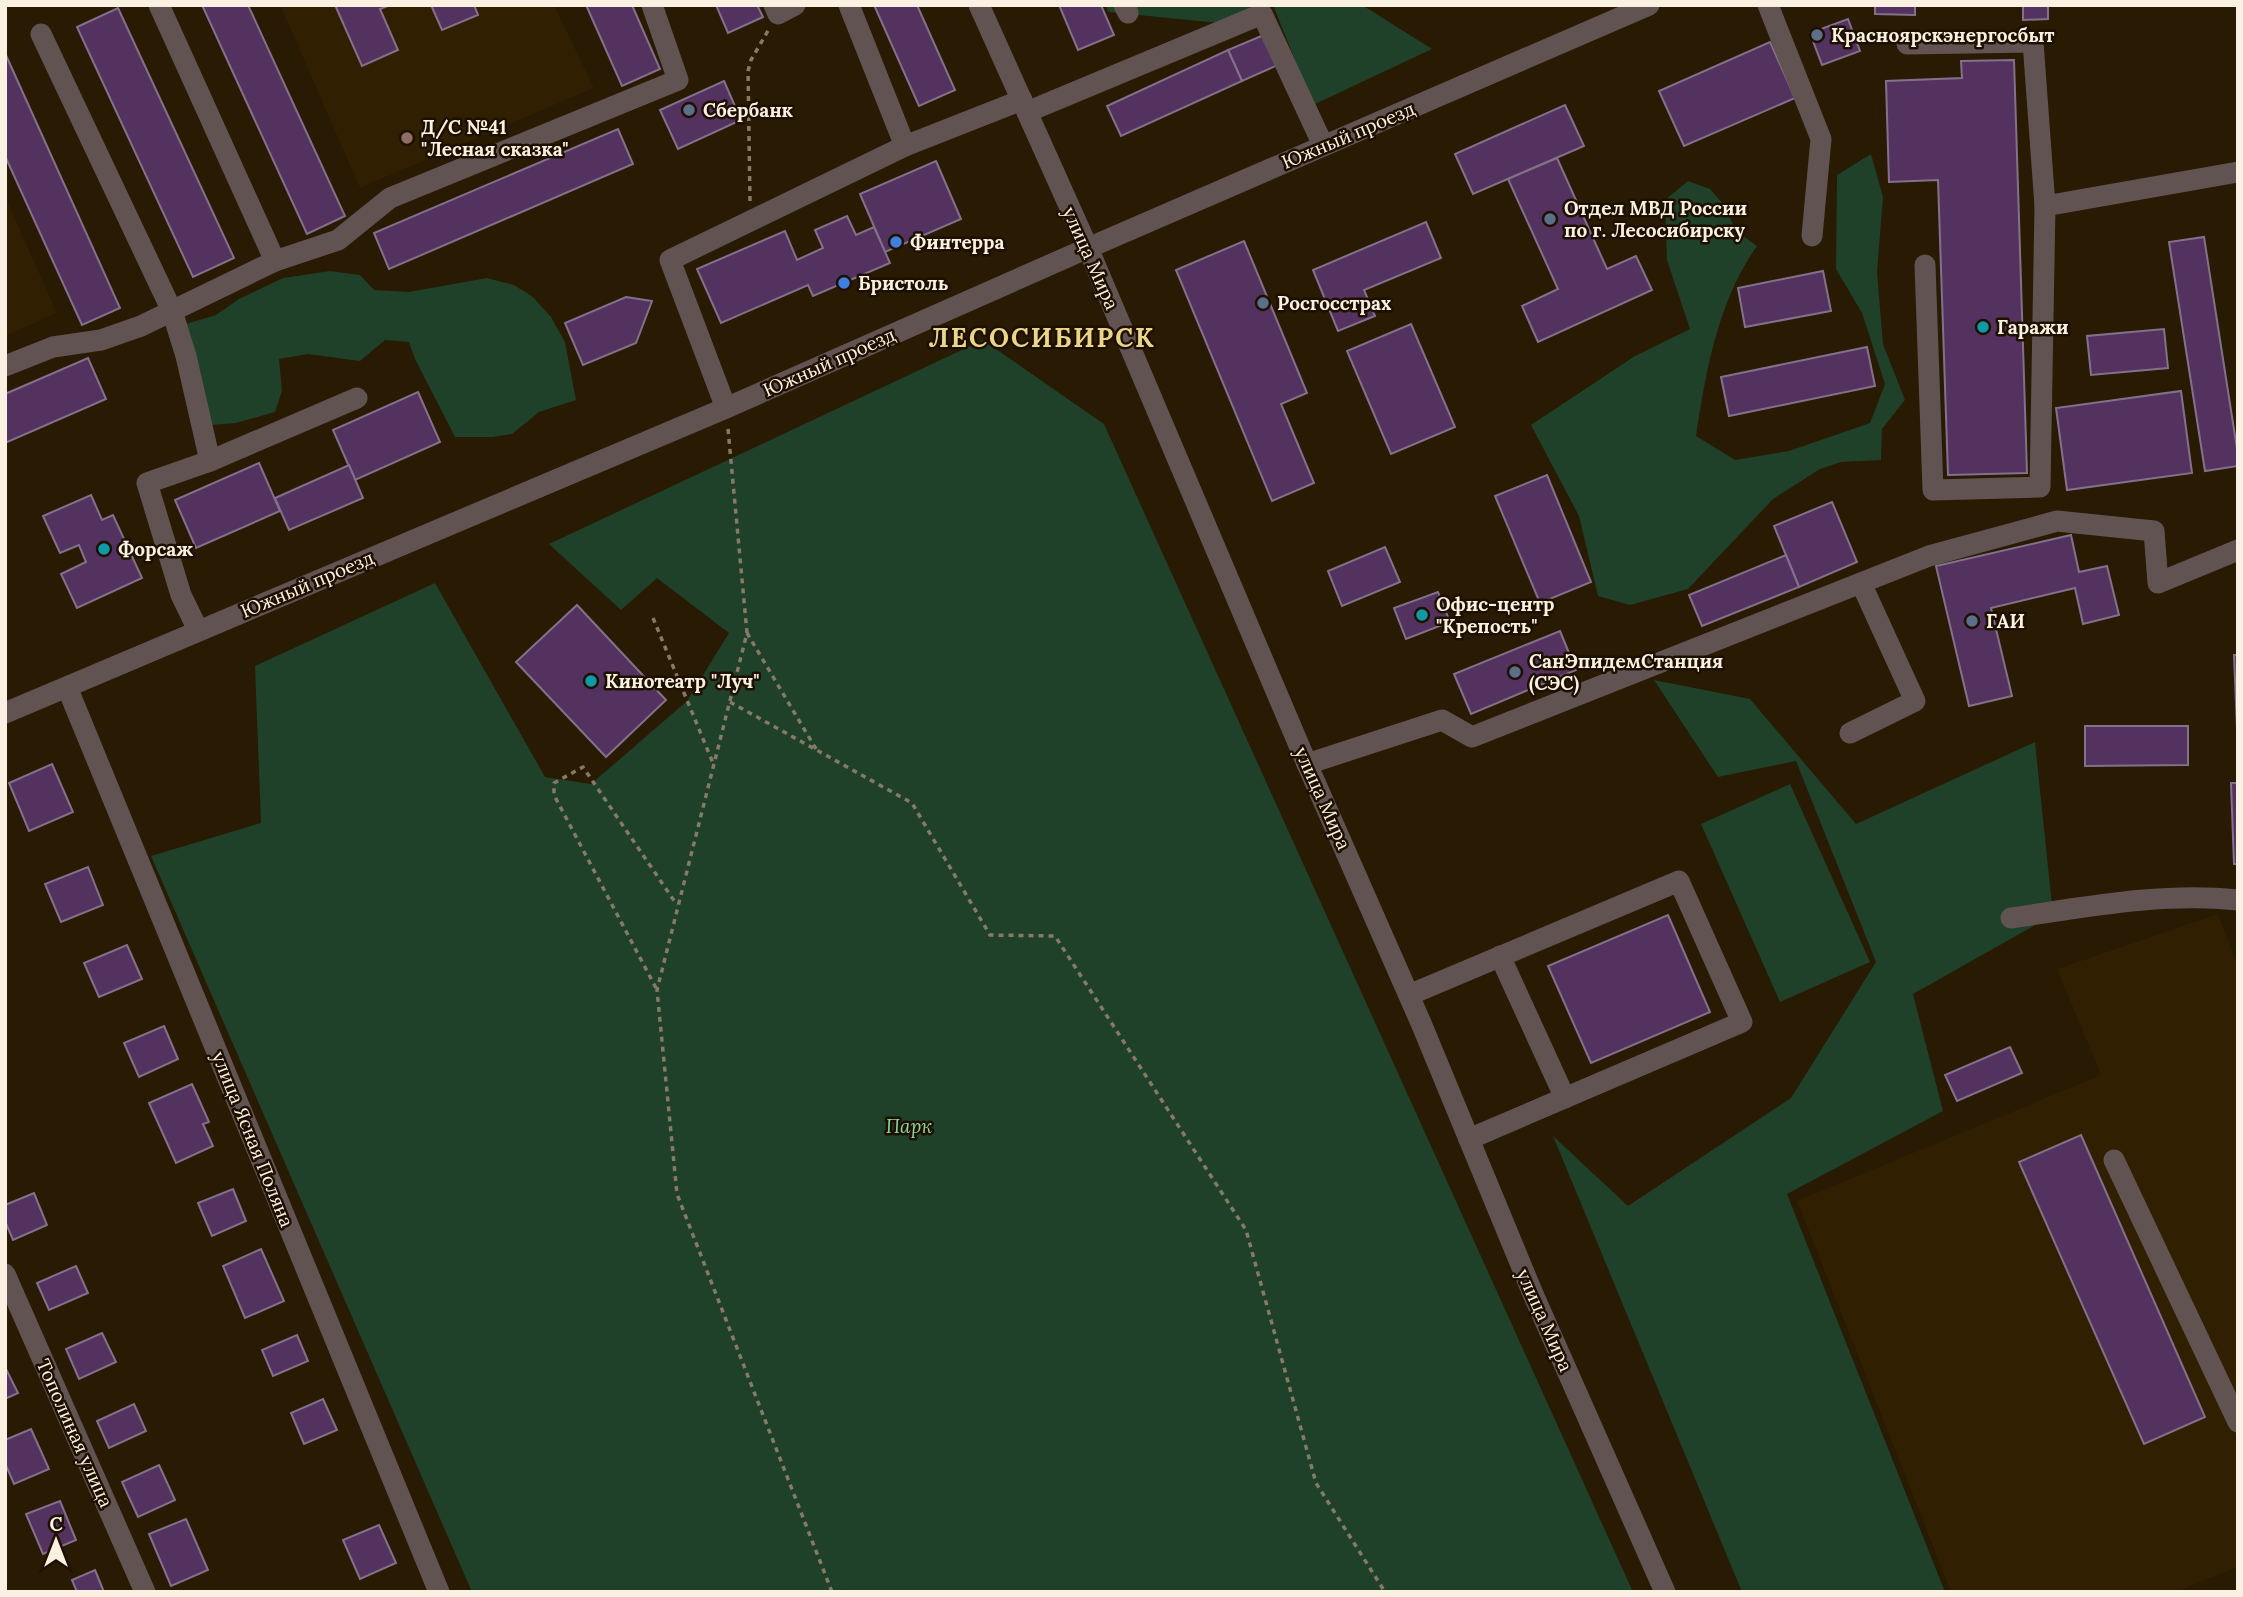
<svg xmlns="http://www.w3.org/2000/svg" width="2243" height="1597" font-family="Lora,serif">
	<rect width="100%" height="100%" fill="#281a03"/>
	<!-- built -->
	<g fill="#311f01">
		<path d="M280 5H554L594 88 360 188Z"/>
		<path d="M5 196 57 313 5 336Z"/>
		<path d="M2218 914 2238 966V1567L2176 1592H1951L1797 1201 2101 1075 2057 969Z"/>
	</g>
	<!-- green -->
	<g fill="#1f4029">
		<path d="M1106 5H1261L1219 23 1108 12Z"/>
		<path d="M1273 5H1362L1432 49 1313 105Z"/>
		<path d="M1871 154 1883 197 1877 272 1883 344 1905 400 1882 429 1881 460 1841 462 1820 469 1773 499 1688 589 1630 605 1598 596 1579 516 1531 425 1635 356 1690 329 1667 260 1665 200 1688 181 1710 189 1724 205 1736 231 1757 246C1718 301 1706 371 1696 436L1735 460 1789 451 1870 423 1885 384 1862 313 1836 269 1837 175Z"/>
		<path d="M330 271 360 275 374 290 409 292 487 278 514 285 533 297 551 317 565 342 576 400 539 412 512 434 493 437H455L415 359 409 342 385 340 360 361 308 354 279 359 282 391 275 412 236 423 200 426 186 324 216 315 239 299 283 278Z"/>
		<path d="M983 340 1104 424 1633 1592H472L151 856 261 823 255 666 435 583 545 777 591 784 687 701 729 633 657 578 621 610 549 544Z"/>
		<path d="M1654 680 1750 699 1856 824 2035 742 2053 915 1913 994 1943 1111 1787 1194 1945 1592H1742L1553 1136 1628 1206 1791 1098 1876 962 1796 761 1718 777Z"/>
		<path d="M1790 784 1870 962 1780 1002 1701 824Z"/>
	</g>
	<!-- building -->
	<g fill="#53325f" stroke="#83718a" stroke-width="2">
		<path d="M202 5H248L345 216 307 234Z"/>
		<path d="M335 5H390L380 9 398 50 362 66Z"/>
		<path d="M431 5H474L478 15 442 30Z"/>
		<path d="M586 5H632L660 69 622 86Z"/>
		<path d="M716 5H757L763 17 728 33Z"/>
		<path d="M874 5H917L955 90 919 106Z"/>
		<path d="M1059 5H1101L1114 35 1078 50Z"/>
		<path d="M1875 5H1915V15L1875 14Z"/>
		<path d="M2023 5H2048V19L2023 20Z"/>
		<path d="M118 8 234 258 193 277 77 27Z"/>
		<path d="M1848 19 1860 51 1822 65 1810 33Z"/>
		<path d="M1266 34 1280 64 1242 81 1228 50Z"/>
		<path d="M1770 42 1795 98 1684 146 1659 91Z"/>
		<path d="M1228 50 1242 81 1121 136 1107 106Z"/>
		<path d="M5 53 120 308 82 325 5 156Z"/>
		<path d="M2014 60 2027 473 1948 475 1938 180 1889 182 1886 81 1962 78 1961 61Z"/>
		<path d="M724 81 741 120 678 149 660 110Z"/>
		<path d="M1565 105 1584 146 1473 194 1455 154Z"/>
		<path d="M618 129 633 164 389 269 374 233Z"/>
		<path d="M1557 158 1607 269 1636 256 1652 290 1538 342 1522 306 1558 289 1508 179Z"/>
		<path d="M936 161 961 219 885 252 860 194Z"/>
		<path d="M847 216 856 235 874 227 890 263 813 296 808 285 721 323 697 269 785 231 797 260 823 248 815 230Z"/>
		<path d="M1426 222 1441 258 1364 290 1375 316 1338 331 1313 270Z"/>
		<path d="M2204 237 2238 455V466L2205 471 2169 242Z"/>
		<path d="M1244 241 1307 393 1281 404 1314 483 1272 501 1176 270Z"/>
		<path d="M1823 271 1831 311 1745 327 1738 288Z"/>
		<path d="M626 297 652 301 636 343 583 365 565 323Z"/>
		<path d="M1411 324 1455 427 1391 454 1347 351Z"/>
		<path d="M2164 329 2168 368 2091 375 2087 336Z"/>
		<path d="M1867 347 1875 386 1729 416 1721 377Z"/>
		<path d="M88 358 106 399 5 443V394Z"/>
		<path d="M2181 391 2192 473 2067 490 2056 408Z"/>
		<path d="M418 392 440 442 355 480 333 430Z"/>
		<path d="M259 463 280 511 196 548 175 500Z"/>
		<path d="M349 465 363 498 289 530 275 498Z"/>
		<path d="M1547 475 1591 582 1540 603 1495 496Z"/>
		<path d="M91 495 102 520 113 515 142 578 77 608 61 574 86 562 79 545 60 553 43 516Z"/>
		<path d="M1832 502 1857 562 1799 587 1774 526Z"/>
		<path d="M2071 535 2079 572 2107 566 2119 615 2083 624 2075 588 1991 608 2012 696 1969 706 1936 566Z"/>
		<path d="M1385 547 1400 582 1342 606 1328 571Z"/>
		<path d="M1786 555 1799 587 1702 626 1689 595Z"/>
		<path d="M1438 592 1450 622 1406 639 1394 608Z"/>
		<path d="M577 605 666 700 606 757 516 662Z"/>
		<path d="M1560 631 1576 670 1471 714 1454 674Z"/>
		<path d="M2234 655H2238V728H2237Z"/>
		<path d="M2085 726H2188V765L2085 766Z"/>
		<path d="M52 764 73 812 29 831 9 783Z"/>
		<path d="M2231 783H2238V864H2234Z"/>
		<path d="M88 867 103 905 61 922 45 884Z"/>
		<path d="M1668 915 1710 1012 1591 1063 1548 966Z"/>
		<path d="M127 945 142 979 99 997 84 963Z"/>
		<path d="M164 1026 178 1059 139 1077 124 1043Z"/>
		<path d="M2010 1047 2022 1073 1957 1101 1945 1075Z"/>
		<path d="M192 1084 209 1122 203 1124 213 1146 176 1163 149 1103Z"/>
		<path d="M2081 1135 2205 1417 2144 1444 2019 1162Z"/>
		<path d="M233 1189 246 1221 212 1236 198 1203Z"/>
		<path d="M34 1193 47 1225 13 1240 5 1221V1205Z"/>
		<path d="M261 1249 284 1301 245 1318 223 1266Z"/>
		<path d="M76 1266 88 1293 49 1310 37 1283Z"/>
		<path d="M102 1333 116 1362 79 1379 66 1349Z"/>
		<path d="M297 1335 308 1361 273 1376 262 1350Z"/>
		<path d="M5 1367 18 1393 5 1399Z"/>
		<path d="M323 1399 337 1430 304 1444 291 1413Z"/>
		<path d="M134 1404 146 1431 109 1448 97 1421Z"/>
		<path d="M31 1429 49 1469 14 1484 5 1463V1440Z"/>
		<path d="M159 1465 175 1500 138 1517 122 1482Z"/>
		<path d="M60 1501 76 1540 43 1554 26 1514Z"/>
		<path d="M186 1519 208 1570 171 1586 149 1534Z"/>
		<path d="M379 1525 396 1563 360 1579 343 1540Z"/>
		<path d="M95 1570 104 1592H77L72 1580Z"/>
	</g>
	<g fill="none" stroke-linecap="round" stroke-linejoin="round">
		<!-- path -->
		<g stroke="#867a67" stroke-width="3.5" stroke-dasharray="5 5" stroke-linecap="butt">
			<path d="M750 201 748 71 751 60 769 29"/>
			<path d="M728 429 747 633 657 990 677 1194 832 1592"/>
			<path d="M653 618 713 763"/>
			<path d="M747 633 816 749"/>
			<path d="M730 702 912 803 990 935 1055 936 1246 1230 1316 1483 1385 1592"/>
			<path d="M656 988 554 795V783L583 767 677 905"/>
		</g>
		<!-- minor -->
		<g stroke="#625353" stroke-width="21">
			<path d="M159 5 275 261"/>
			<path d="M774 5 778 14 795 5"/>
			<path d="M849 5 905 146 1022 100"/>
			<path d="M979 5 1088 248 1307 764 1421 1023 1533 1294 1665 1592"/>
			<path d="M1124 5 1128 13"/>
			<path d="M1768 5 1821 139 1812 236"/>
			<path d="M41 34 172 311 186 356 210 461 147 483 181 595 198 630"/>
			<path d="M1907 44 2033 42 2045 206"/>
			<path d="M1027 112 1262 14 1323 145"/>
			<path d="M1925 265 1933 490 2040 487 2045 206 2238 172"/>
			<path d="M5 366 53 347 101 340 141 326 275 261 338 240 390 198 678 80 652 5"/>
			<path d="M726 408 670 260 905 146"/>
			<path d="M210 461 357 398"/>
			<path d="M67 687 439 1592"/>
			<path d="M5 713 726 408 1088 248 1649 5"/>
			<path d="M1850 733 1915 701 1861 583"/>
			<path d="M1307 764 1442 720 1472 737 1929 556 2057 521 2154 531 2158 583 2238 550"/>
			<path d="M2011 918C2086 907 2162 892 2238 900"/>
			<path d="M1500 956 1565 1098"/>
			<path d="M1409 995 1679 881 1742 1022 1469 1139"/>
			<path d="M2114 1160 2238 1422"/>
			<path d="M5 1274 145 1592"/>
		</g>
	</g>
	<!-- markers -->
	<g fill="#5c6f8a" stroke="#1e1000" stroke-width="2.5">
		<circle cx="1817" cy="35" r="7"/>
		<circle cx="689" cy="110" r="7"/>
		<circle cx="1550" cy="219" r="7"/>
		<circle cx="1263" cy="303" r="7"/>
		<circle cx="1972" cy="621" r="7"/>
		<circle cx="1515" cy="672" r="7"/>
	</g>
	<circle fill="#8d6e63" stroke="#1e1000" stroke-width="2.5" cx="407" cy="138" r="7"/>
	<g fill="#3f7fe0" stroke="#1e1000" stroke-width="2.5">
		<circle cx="896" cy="242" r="7"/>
		<circle cx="844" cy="283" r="7"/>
	</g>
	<g fill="#0f9aa8" stroke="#1e1000" stroke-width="2.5">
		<circle cx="1983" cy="327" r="7"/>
		<circle cx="104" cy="549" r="7"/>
		<circle cx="1422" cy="615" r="7"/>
		<circle cx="591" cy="681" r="7"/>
	</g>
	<g text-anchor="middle" stroke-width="5" stroke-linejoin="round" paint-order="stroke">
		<!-- poi labels -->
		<g font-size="19" font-weight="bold" fill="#fbf1e3" stroke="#1e1000" text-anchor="start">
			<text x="1831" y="42">Красноярскэнергосбыт</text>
			<text x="703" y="117">Сбербанк</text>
			<text x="421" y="134">Д/С №41<tspan x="421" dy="22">"Лесная сказка"</tspan></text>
			<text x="1564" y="215">Отдел МВД России<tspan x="1564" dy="22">по г. Лесосибирску</tspan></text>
			<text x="910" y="249">Финтерра</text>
			<text x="858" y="290">Бристоль</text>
			<text x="1277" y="310">Росгосстрах</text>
			<text x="1997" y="334">Гаражи</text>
			<text x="118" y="556">Форсаж</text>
			<text x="1436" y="611">Офис-центр<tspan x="1436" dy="22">"Крепость"</tspan></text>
			<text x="1986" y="628">ГАИ</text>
			<text x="1529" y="668">СанЭпидемСтанция<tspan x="1529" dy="22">(СЭС)</tspan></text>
			<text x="605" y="688">Кинотеатр "Луч"</text>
		</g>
		<!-- street labels -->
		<g font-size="19" fill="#fbf1e3" stroke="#1e1000">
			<text transform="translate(1348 135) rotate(-23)" y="7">Южный проезд</text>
			<text transform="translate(1091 258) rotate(66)" y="7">улица Мира</text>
			<text transform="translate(829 362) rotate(-24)" y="7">Южный проезд</text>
			<text transform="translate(307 584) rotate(-23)" y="7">Южный проезд</text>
			<text transform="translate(1323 798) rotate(66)" y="7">улица Мира</text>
			<text transform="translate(253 1139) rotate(68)" y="7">улица Ясная Поляна</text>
			<text transform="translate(1545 1320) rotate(66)" y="7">улица Мира</text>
			<text transform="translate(75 1433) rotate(66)" y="7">Тополиная улица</text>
		</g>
		<!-- park labels -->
		<g font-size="19" font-style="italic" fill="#89d9a0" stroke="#1e1000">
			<text x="909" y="1133">Парк</text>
		</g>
		<!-- district labels -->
		<g font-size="26" font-weight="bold" letter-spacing="2" fill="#ebd588" stroke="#1e1000">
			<text x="1042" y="347">ЛЕСОСИБИРСК</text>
		</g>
	</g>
	<!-- border -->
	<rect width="2243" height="1597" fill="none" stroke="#fbf1e3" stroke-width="14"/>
	<!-- north arrow -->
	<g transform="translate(56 1541)" stroke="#1e1000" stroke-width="5" paint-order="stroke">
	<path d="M0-5L12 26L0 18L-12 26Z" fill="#fbf1e3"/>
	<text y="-10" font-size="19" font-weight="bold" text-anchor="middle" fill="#fbf1e3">С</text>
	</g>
</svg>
